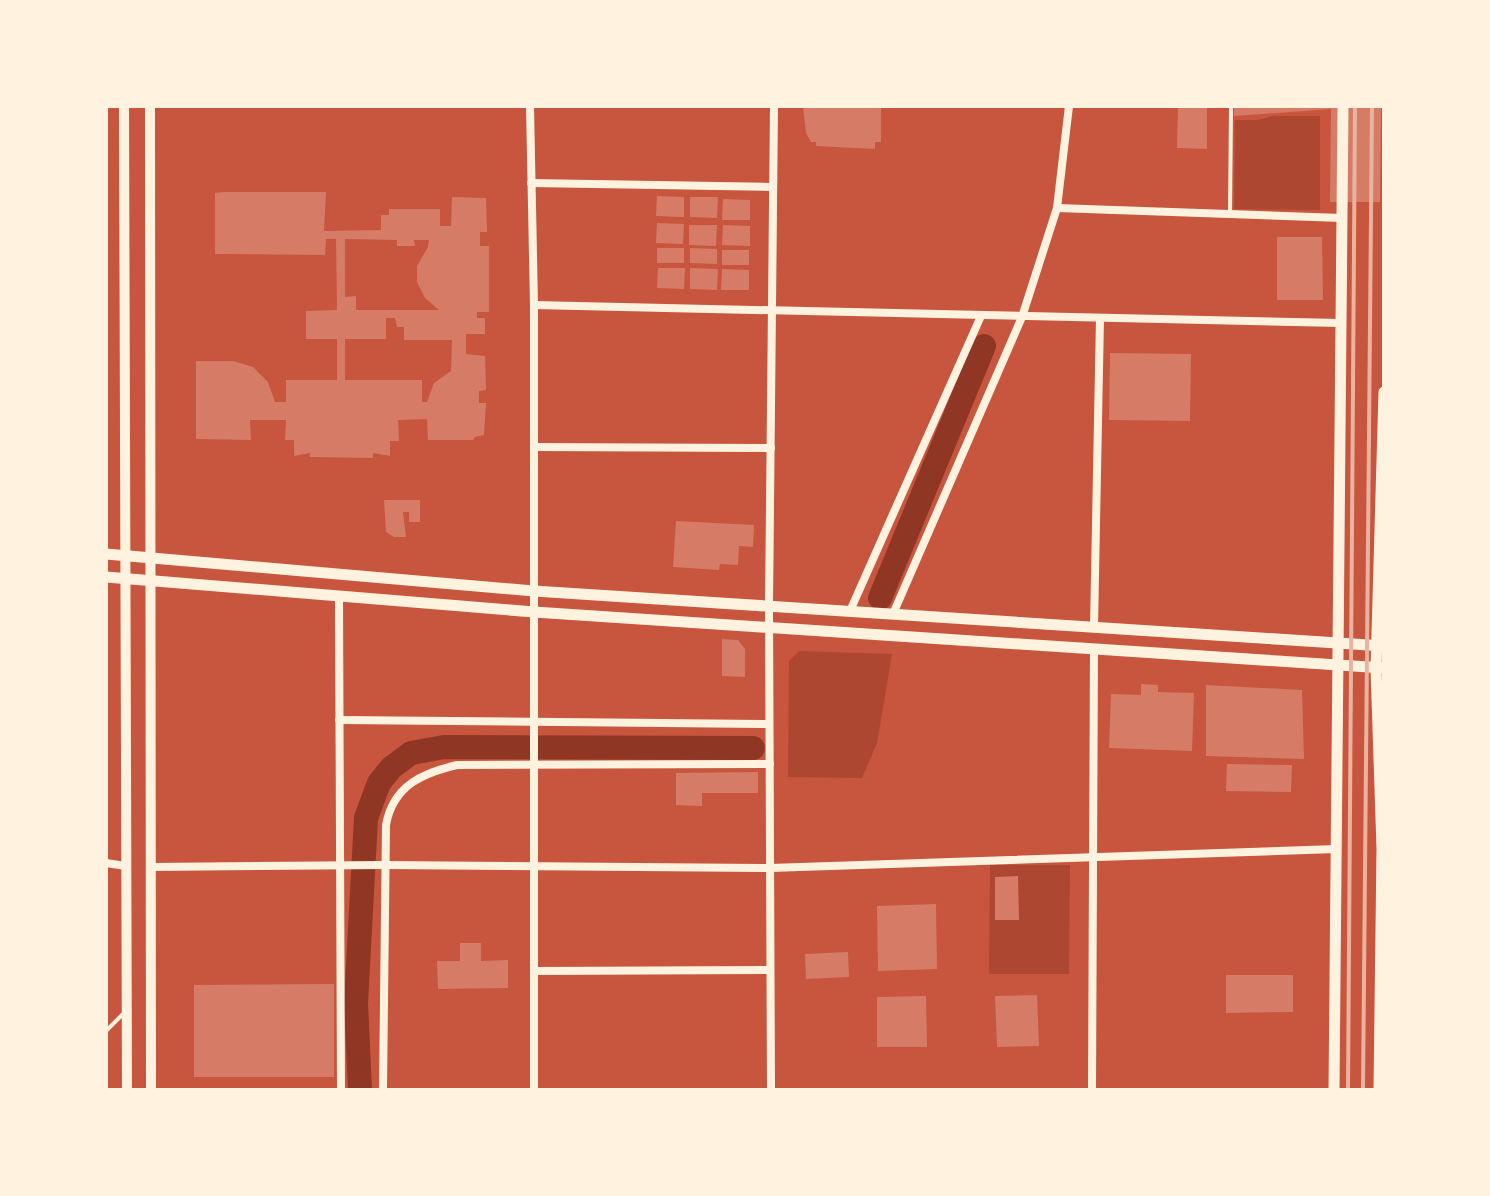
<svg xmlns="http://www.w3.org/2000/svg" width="1490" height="1196" font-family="Cabin,sans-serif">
	<rect width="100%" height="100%" fill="#c8553d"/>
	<!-- green -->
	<g fill="#ae4732">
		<path d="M1273 116H1320V210L1234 209 1235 120H1257Z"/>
		<path d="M799 651 892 654 877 743 862 778 788 777 789 661Z"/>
		<path d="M990 865H1070L1069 974H989Z"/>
	</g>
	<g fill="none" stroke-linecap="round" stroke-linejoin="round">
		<!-- river -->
		<g stroke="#8f3625" stroke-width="24">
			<path d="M880 598 984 346"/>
			<path d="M360 1090 356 1003 366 818 379 783 391 768 411 753 444 747 753 748"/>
		</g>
	</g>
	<!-- building -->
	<g fill="#d67c66" fill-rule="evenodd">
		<path d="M803 106H881V142H875V149L816 146V142H811L806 133Z"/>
		<path d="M1178 106H1207V149L1177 148Z"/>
		<path d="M1234 106H1381L1380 202H1330L1331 109 1234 116Z"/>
		<path d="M223 192H326L324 231 381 230V215H389V209H440V226H451L452 197 486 198 487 232H480V246H489V312H477V318H485V334H466V354L485 356 486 390 479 391V403H486L484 435 475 437 473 440H428L427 419 398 420 399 441H390V456L373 453V458L310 457V453L294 456V440H285L286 420H250L251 440 196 439V361H233L253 367 268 382 275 402H286V380H337V339H306V311L337 310 336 239H326L325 255 215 254V193ZM345 239 397 240V246H415L414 240H429L428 247 417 266V282L425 298 439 310H356V296L345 297ZM386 318H395L397 327H404V340H452L451 371 434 383 427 402H422V380H345V339H386Z"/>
		<path d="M657 196 684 197V217L656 216Z"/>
		<path d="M690 197H718L717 218 690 217Z"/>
		<path d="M723 199 750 200V220H722Z"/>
		<path d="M657 223 684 224 683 244 656 243Z"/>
		<path d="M689 225H717L716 246 689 245Z"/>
		<path d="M723 225 750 226V246L722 245Z"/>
		<path d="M1277 237H1322L1323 300H1277Z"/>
		<rect x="657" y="248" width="27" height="15"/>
		<path d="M690 248 717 249V264L690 263Z"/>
		<rect x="722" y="250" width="27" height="15"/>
		<path d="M658 268H685L684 289 657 288Z"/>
		<path d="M690 268 718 269 717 290 690 289Z"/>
		<path d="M722 269 749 270V290H721Z"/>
		<path d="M1110 353 1191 354 1190 421 1109 420Z"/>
		<path d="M384 500H420V522H409V512H403L406 537H394L386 532Z"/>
		<path d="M676 521 754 525 753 547 739 546 738 565 720 564 719 570 673 567Z"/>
		<path d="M722 639 738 640 745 649V677L722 676Z"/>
		<path d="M1141 684 1158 685V692L1194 693 1192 751 1109 748 1111 694 1141 695Z"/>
		<path d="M1206 685 1302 690 1304 759 1206 756Z"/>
		<path d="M1227 764 1292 765 1291 792 1226 791Z"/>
		<path d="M758 772V793H702V806L676 805V773Z"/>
		<path d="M1018 876 1019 920H995V877Z"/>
		<path d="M936 904 937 969 878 971 877 906Z"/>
		<path d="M460 943H481V961L508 960V988L438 989 437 961H460Z"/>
		<path d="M848 952 849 977 806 979 805 954Z"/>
		<path d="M1226 975H1293V1012L1226 1013Z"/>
		<path d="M334 984V1077H194V985Z"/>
		<path d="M1037 995 1039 1046 997 1047 995 996Z"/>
		<path d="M926 996 927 1047H877V997Z"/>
	</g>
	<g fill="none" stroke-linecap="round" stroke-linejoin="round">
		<!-- service -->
		<g stroke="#fff3e0" stroke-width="4">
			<path d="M1230 214 1231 106"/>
			<path d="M106 1031 125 1012"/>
		</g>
		<!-- minor -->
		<g stroke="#fff3e0" stroke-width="8">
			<path d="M530 106 534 305V1090"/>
			<path d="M531 183 773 187"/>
			<path d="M1057 208 1342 218"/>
			<path d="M534 305 1341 323"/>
			<path d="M534 447 771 448"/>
			<path d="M339 596 341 1090"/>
			<path d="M850 611 981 316"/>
			<path d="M893 614 1022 317 1057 208 1069 106"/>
			<path d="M1094 627 1100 318"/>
			<path d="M339 720 769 724"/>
			<path d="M106 863 126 866"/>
			<path d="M151 867 385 865 770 868 1336 849"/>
			<path d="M535 971 770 970"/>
			<path d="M383 1090 386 825C393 786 422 773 457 765L770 764"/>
			<path d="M771 1090 769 606 774 106"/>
			<path d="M1092 1090 1094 650"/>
		</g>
		<!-- tertiary -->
		<g stroke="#fff3e0" stroke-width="10">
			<path d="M124 106 127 1090"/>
			<path d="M150 106 151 1090"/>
		</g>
		<!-- secondary -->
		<g stroke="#fff3e0" stroke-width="11">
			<path d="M106 554 534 591 1384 646"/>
			<path d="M106 577 534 612 1384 668"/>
			<path d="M1334 1090 1343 106"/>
			<path d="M1379 1090 1382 848 1376 668 1384 392"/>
		</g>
		<!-- rail -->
		<g stroke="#e9b49f" stroke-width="4">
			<path d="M1348 1090 1355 106"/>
			<path d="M1363 1090 1372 106"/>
		</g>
	</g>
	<!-- border -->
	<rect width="1490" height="1196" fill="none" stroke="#fff3e0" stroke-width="216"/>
</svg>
